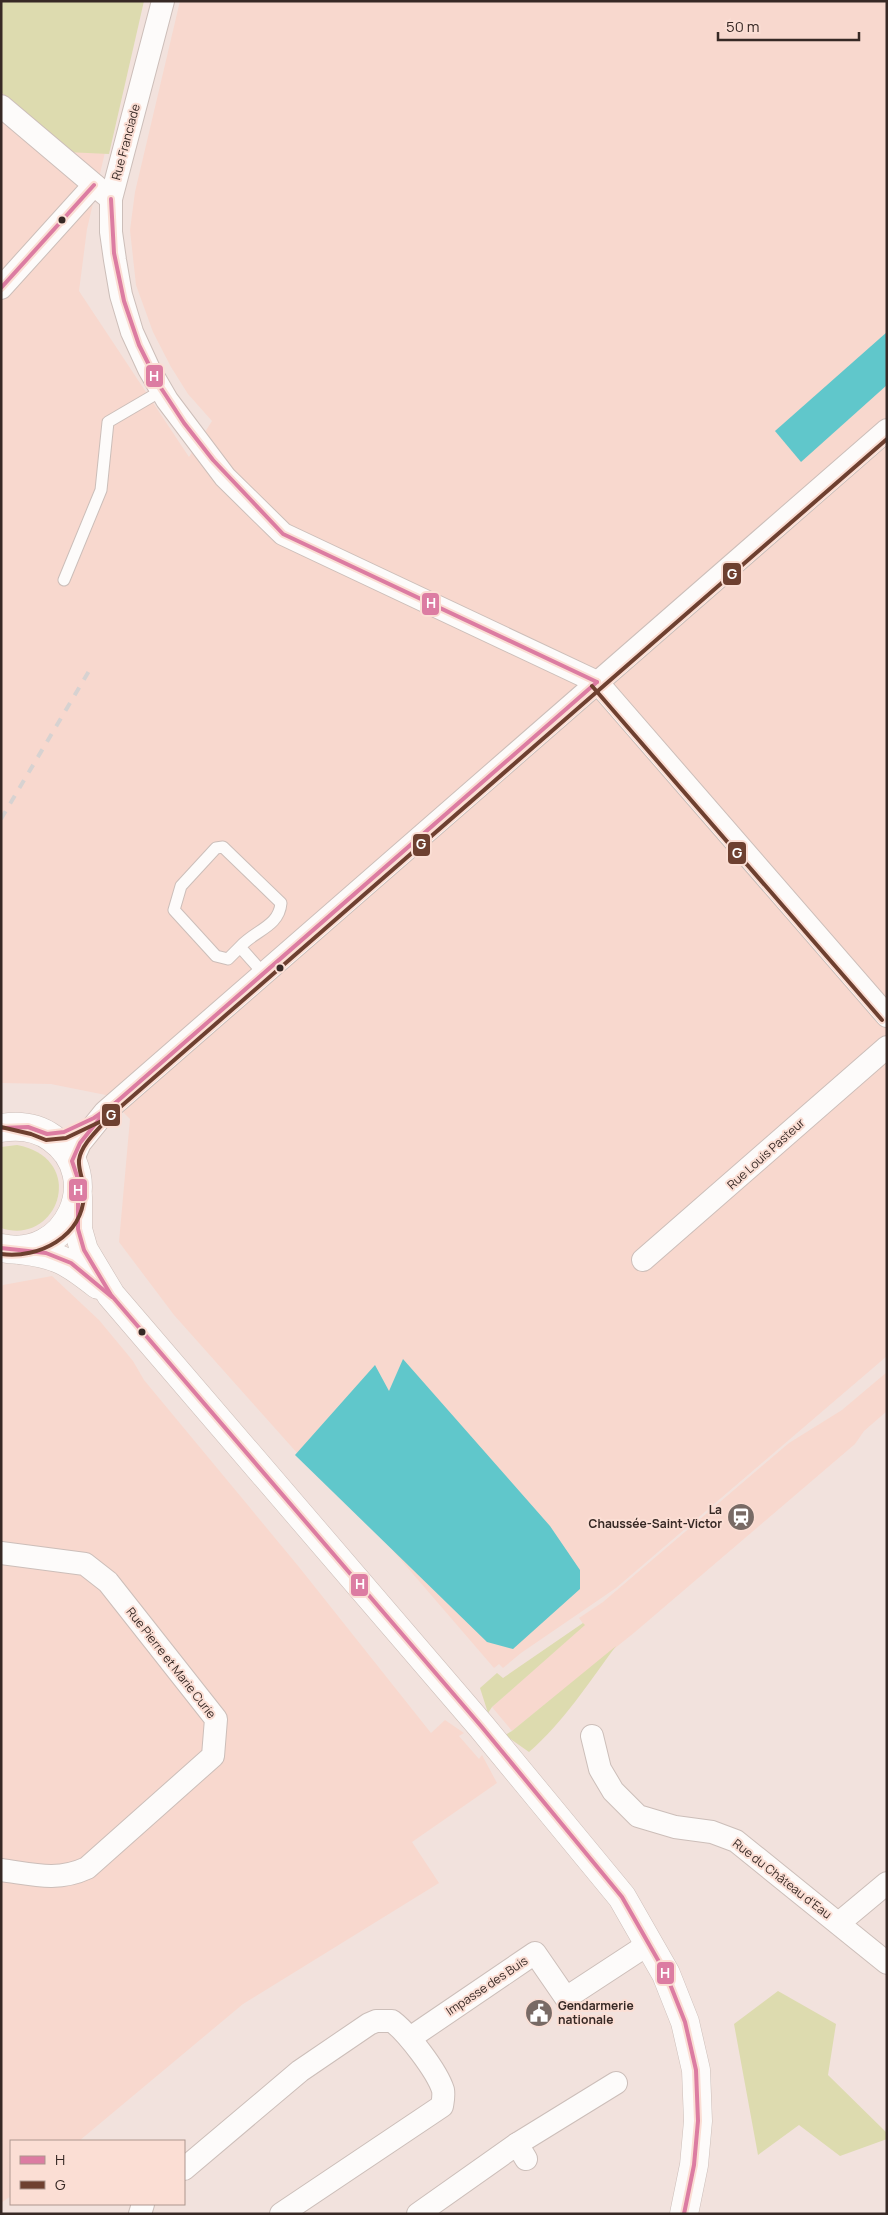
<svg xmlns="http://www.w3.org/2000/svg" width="888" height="2215" font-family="Manrope,sans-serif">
	<rect width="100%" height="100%" fill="#f2e2dd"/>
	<!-- built -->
	<g fill="#f8d8ce">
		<path d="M1 1 129 50 87 229 79 291 189 457 212 421 188 394 171 367 153 332 136 285 130 230 135 192 180 1H887V1356L616 1588 521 1653 503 1668 499 1664 494 1668 382 1538 298 1454 174 1315 119 1242 130 1119 106 1095 51 1084 1 1083Z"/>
		<path d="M52 1276 99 1320 133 1361 144 1380 299 1567 431 1733 445 1720 464 1733 459 1736 479 1759 482 1755 497 1783 412 1842 439 1883 243 2004 79 2141H11V2196L1 2203V1289L3 1285Z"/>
		<path d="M887 1372V1411L864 1431 855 1444 635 1632 512 1731 492 1707 584 1625 579 1618 603 1602 789 1443 842 1410Z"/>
	</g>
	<!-- green -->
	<g fill="#dddbaf">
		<path d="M1 1H144L109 154 66 152 1 92Z"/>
		<path d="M17 1145C89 1159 58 1247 1 1228V1147Z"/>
		<path d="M583 1623 585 1625 492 1707 488 1713 480 1688 497 1673 503 1678Z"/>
		<path d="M616 1646C589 1682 563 1723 529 1752L505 1735 512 1731Z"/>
		<path d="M778 1991 836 2024 828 2075 887 2133V2139L840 2156 799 2125 758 2155 734 2024Z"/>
	</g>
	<!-- water -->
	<g fill="#60c7cb">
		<path d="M887 332V385L801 462 775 431Z"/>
		<path d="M403 1359 550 1526 580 1570V1589L513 1649 487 1642 295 1455 375 1365 389 1391Z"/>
	</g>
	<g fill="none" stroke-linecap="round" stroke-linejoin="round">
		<!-- service casing -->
		<g stroke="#ccbeb9" stroke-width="13">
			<g id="service">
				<path d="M64 580 101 490 108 422 161 391"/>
				<path d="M240 947 228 959 216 956 174 910 181 886 216 848 223 847 281 903C279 927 255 930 240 947L264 974"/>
			</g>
		</g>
		<!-- minor casing -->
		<g stroke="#ccbeb9" stroke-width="24">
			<g id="minor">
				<path d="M163 1 111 199V232L115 260 121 295 132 332 149 369 167 400 225 477 283 534 597 682 887 1016"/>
				<path d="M1 106 111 199"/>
				<path d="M1 288 94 185"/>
				<path d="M72 1161 80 1143 105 1112 887 430"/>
				<path d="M643 1260 887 1047"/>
				<path d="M1 1553 85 1564 108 1582 216 1719 213 1756 87 1868C57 1882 32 1874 1 1870"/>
				<path d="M592 1736 600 1769 613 1791 638 1816 675 1827 712 1832 736 1841 887 1963"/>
				<path d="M839 1923 887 1883"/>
				<path d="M410 2038 535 1953 566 1998 650 1943"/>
				<path d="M517 2144 616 2083"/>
				<path d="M184 2169 300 2071 369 2024 376 2021H392C407 2032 437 2071 443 2090 444 2096 443 2100 442 2106L281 2214"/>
				<path d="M140 2214 143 2204"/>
				<path d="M418 2214 517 2144 526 2159"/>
			</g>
		</g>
		<!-- tertiary casing -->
		<g stroke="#ccbeb9" stroke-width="29">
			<g id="tertiary">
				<path d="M1 1128C19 1125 37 1127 52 1138 107 1177 67 1263 1 1248"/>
				<path d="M78 1197V1229L84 1250 111 1295 481 1726 622 1897 666 1974 685 2022 696 2070 698 2121 694 2165 684 2214"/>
				<path d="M20 1250C57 1254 69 1262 98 1285"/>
			</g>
		</g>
		<!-- service -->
		<use href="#service" stroke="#fdfbfa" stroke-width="11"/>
		<!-- minor -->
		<use href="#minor" stroke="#fdfbfa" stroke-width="22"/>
		<!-- tertiary -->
		<use href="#tertiary" stroke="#fdfbfa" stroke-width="28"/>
		<!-- rail -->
		<path stroke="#d7d2d1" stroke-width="4" stroke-dasharray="9 9" stroke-linecap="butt" d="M1 819 92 666"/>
		<!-- bus-1 casing -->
		<g stroke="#fbded4" stroke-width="8">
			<g id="bus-1">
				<path d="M111 199 114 253 124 301 139 345 159 385 184 423 213 460 283 534 597 682"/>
				<path d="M1 288 94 185"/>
				<path d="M597 682 105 1112 80 1143 72 1161 78 1179V1229L84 1250 111 1295 481 1726 622 1897 666 1974 685 2022 696 2070 698 2121 694 2165 684 2214"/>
				<path d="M1 1128 28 1127 47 1134 64 1132 94 1118 117 1102"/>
				<path d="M1 1248 46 1253 71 1263 112 1297"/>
			</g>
		</g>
		<!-- bus-2 casing -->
		<g stroke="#fbded4" stroke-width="8">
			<g id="bus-2">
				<path d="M592 686 882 1020"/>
				<path d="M1 1127 31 1134 46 1140 66 1138 108 1118 120 1108"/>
				<path d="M1 1254C39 1259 82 1237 84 1195 85 1183 78 1171 79 1160 81 1144 100 1128 110 1116L887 439"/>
			</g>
		</g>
		<!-- bus-1 -->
		<use href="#bus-1" stroke="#dc7ca2" stroke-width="4"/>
		<!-- bus-2 -->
		<use href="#bus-2" stroke="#6e4030" stroke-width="4"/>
	</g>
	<!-- icons -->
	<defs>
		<g id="station-disc" transform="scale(1.4375)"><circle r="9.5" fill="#786a65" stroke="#fbded4"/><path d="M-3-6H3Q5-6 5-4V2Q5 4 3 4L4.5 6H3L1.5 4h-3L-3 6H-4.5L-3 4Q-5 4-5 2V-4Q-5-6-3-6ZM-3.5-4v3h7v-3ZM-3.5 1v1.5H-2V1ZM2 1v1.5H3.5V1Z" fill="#fff"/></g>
		<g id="civic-disc" transform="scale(1.4375)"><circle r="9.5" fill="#786a65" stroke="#fbded4"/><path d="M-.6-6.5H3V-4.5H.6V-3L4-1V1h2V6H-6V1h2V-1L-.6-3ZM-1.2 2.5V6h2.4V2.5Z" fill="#fff"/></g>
	</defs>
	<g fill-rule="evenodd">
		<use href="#station-disc" x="741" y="1517"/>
		<use href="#civic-disc" x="539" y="2013"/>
	</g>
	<!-- markers -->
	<g fill="#372925" stroke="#fbded4" stroke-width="2">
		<circle cx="62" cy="220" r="4.5"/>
		<circle cx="280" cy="968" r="4.5"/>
		<circle cx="142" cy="1332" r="4.5"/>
	</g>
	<g text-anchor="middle" stroke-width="4" stroke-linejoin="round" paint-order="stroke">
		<!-- street labels -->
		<g font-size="12" fill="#372925" stroke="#fbded4">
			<text transform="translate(126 142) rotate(-75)" y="4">Rue Franciade</text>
			<text transform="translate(766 1154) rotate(-42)" y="4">Rue Louis Pasteur</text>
			<text transform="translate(171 1663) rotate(52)" y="4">Rue Pierre et Marie Curie</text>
			<text transform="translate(782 1879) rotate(38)" y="4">Rue du Château d'Eau</text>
			<text transform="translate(487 1986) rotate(-34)" y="4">Impasse des Buis</text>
		</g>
		<!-- poi labels -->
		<g font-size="12" font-weight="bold" fill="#372925" stroke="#fbded4" text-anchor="end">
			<text x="722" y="1514">La<tspan x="722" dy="14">Chaussée-Saint-Victor</tspan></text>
			<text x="558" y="2010" text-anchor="start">Gendarmerie<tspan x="558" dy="14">nationale</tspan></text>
		</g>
	</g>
	<g stroke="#fbded4" stroke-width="2">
		<rect x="145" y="364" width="19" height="24" rx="5" fill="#dc7ca2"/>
		<rect x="722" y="562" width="20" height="24" rx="5" fill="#6e4030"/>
		<rect x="421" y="592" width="19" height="24" rx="5" fill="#dc7ca2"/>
		<rect x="412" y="833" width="19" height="24" rx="5" fill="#6e4030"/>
		<rect x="727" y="841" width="20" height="24" rx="5" fill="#6e4030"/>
		<rect x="101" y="1103" width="20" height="24" rx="5" fill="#6e4030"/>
		<rect x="68" y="1178" width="20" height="24" rx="5" fill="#dc7ca2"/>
		<rect x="350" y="1573" width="19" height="24" rx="5" fill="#dc7ca2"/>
		<rect x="656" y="1961" width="19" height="24" rx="5" fill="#dc7ca2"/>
	</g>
	<g font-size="14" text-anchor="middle" font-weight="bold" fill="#fff">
		<text x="154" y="381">H</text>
		<text x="732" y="579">G</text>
		<text x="431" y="608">H</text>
		<text x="421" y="849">G</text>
		<text x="737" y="858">G</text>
		<text x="111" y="1120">G</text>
		<text x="78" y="1195">H</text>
		<text x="360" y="1589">H</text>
		<text x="665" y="1978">H</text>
	</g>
	<!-- border -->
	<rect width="888" height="2215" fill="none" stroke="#372925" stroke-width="5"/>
	<!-- legend -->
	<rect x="10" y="2140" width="175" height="65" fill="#fbded4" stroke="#ad968e"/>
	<rect x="20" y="2156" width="25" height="8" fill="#dc7ca2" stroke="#ad968e"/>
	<text x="55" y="2165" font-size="15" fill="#372925">H</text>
	<rect x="20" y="2181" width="25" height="8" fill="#6e4030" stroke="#ad968e"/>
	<text x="55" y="2190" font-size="15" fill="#372925">G</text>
	<!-- scale -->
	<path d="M718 32v8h141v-8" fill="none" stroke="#372925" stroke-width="2.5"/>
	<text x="726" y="32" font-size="15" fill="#372925" stroke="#fbded4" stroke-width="4" paint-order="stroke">50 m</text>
</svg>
